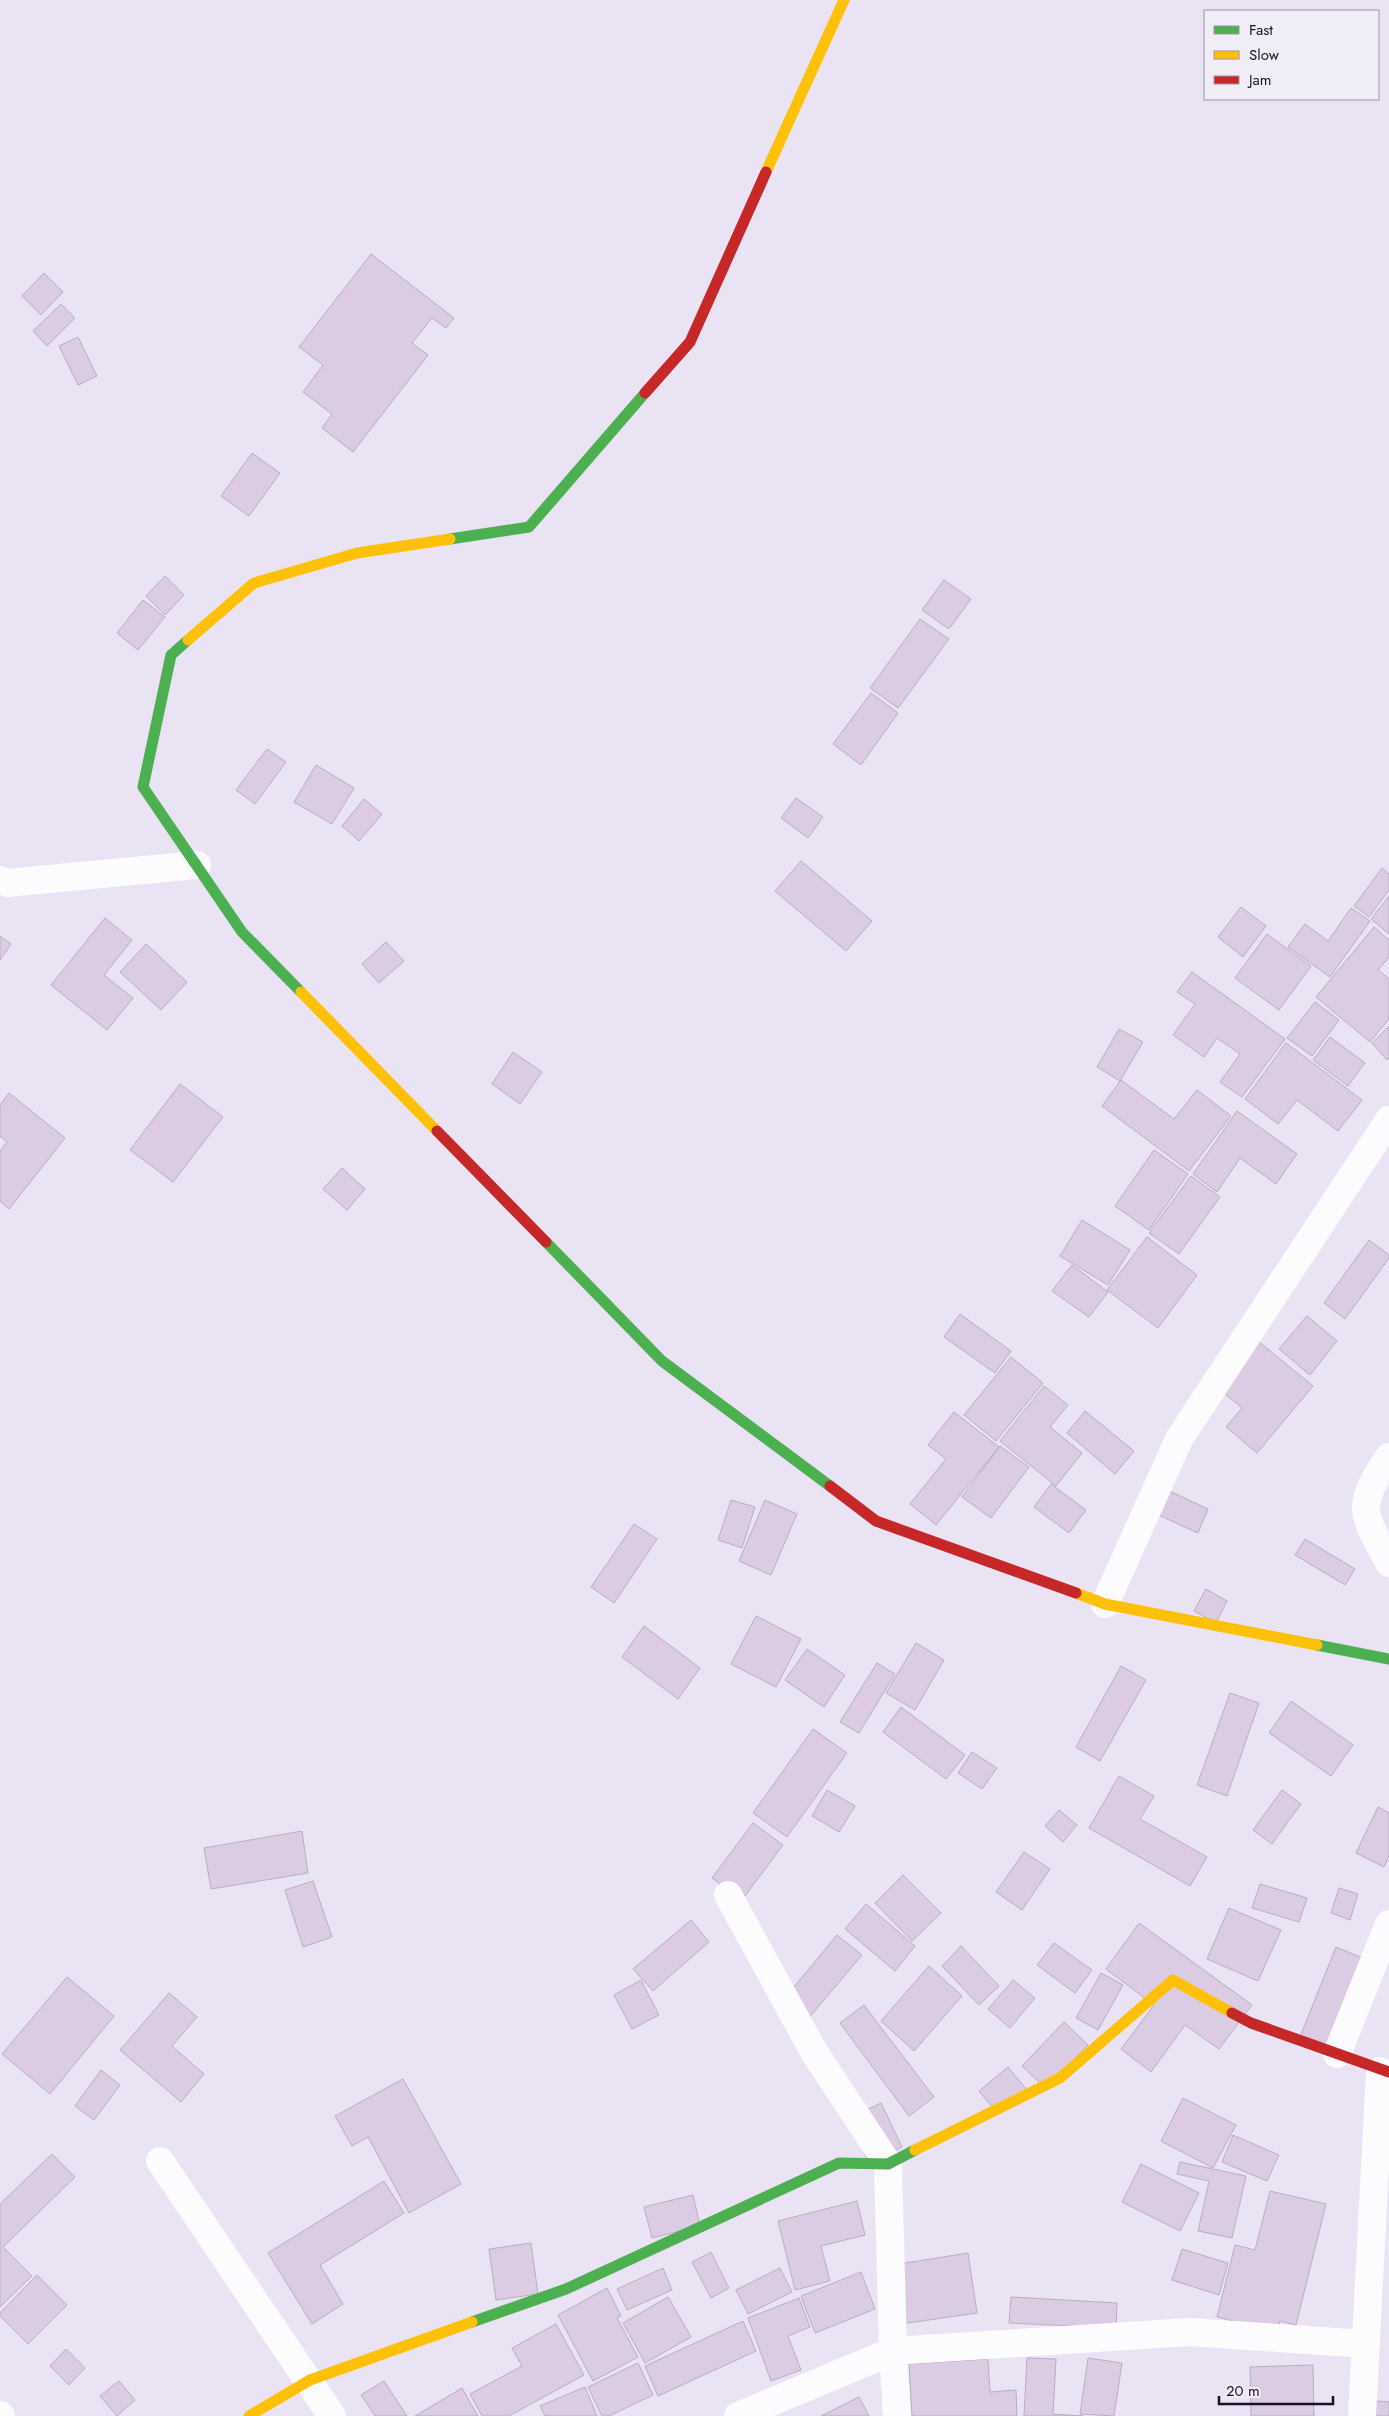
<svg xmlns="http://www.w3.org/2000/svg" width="1389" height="2416" font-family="Jost,sans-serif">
	<rect width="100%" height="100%" fill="#e9e3f4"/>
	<!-- building -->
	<g fill="#dccce3" stroke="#b8aebe">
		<path d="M371 254 454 318 446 328 432 318 412 343 428 355 353 452 322 428 332 414 303 392 323 365 299 347Z"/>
		<path d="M44 273 63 292 41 315 22 296Z"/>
		<path d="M61 304 75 318 47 346 33 331Z"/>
		<path d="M78 337 97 376 78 385 59 346Z"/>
		<path d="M252 453 280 473 249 516 221 496Z"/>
		<path d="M165 576 184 595 165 615 146 596Z"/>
		<path d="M944 580 971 599 949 629 922 610Z"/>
		<path d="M143 600 165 617 138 650 117 633Z"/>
		<path d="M920 619 949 639 898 708 870 688Z"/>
		<path d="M871 693 898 713 861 765 833 744Z"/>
		<path d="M267 749 286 762 255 804 236 790Z"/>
		<path d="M316 765 354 788 332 824 294 802Z"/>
		<path d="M796 798 823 817 808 838 781 818Z"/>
		<path d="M364 799 382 814 359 841 342 826Z"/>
		<path d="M801 861 872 921 846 951 775 891Z"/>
		<path d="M1382 868 1389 874V890L1369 917 1354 906Z"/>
		<path d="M1389 896V934L1371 919Z"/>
		<path d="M1241 907 1266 926 1243 957 1218 937Z"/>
		<path d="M1351 908 1370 921 1330 977 1288 947 1305 924 1328 941Z"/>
		<path d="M105 918 132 940 104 975 133 998 107 1030 51 985Z"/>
		<path d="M1374 927 1389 940V957L1378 970 1389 979V1019L1370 1042 1316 997Z"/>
		<path d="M1267 934 1311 966 1279 1010 1235 978Z"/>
		<path d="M0 936 11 944 0 960Z"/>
		<path d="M386 942 404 961 379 983 362 964Z"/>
		<path d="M146 944 187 982 161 1010 120 972Z"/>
		<path d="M1192 972 1285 1039 1242 1097 1220 1082 1240 1054 1217 1038 1204 1057 1173 1035 1195 1004 1177 992Z"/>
		<path d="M1315 1002 1339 1020 1312 1056 1287 1038Z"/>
		<path d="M1389 1026V1058L1387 1060 1372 1043Z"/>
		<path d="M1119 1029 1143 1042 1120 1081 1097 1067Z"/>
		<path d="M1330 1037 1365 1063 1348 1086 1313 1060Z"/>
		<path d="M1286 1043 1362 1100 1338 1131 1297 1100 1278 1124 1245 1099Z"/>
		<path d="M513 1052 542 1072 520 1104 492 1084Z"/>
		<path d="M1121 1080 1174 1119 1197 1090 1231 1116 1189 1171 1102 1106Z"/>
		<path d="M180 1084 223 1117 173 1182 130 1150Z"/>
		<path d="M9 1093 65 1138 9 1209 0 1201V1151L7 1142 0 1136V1105Z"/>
		<path d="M1237 1111 1297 1154 1276 1184 1240 1158 1217 1192 1193 1174Z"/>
		<path d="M1154 1150 1188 1174 1149 1230 1115 1206Z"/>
		<path d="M342 1168 365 1189 347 1210 323 1189Z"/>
		<path d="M1191 1176 1220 1197 1179 1254 1149 1233Z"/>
		<path d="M1082 1220 1130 1250 1108 1285 1060 1256Z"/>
		<path d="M1147 1237 1197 1275 1158 1328 1107 1290Z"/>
		<path d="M1369 1240 1389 1255V1258L1345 1319 1324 1303Z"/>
		<path d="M1072 1265 1108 1292 1089 1317 1052 1291Z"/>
		<path d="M960 1314 1011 1351 995 1373 944 1337Z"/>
		<path d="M1307 1316 1337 1341 1310 1375 1279 1349Z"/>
		<path d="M1253 1337 1313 1386 1257 1453 1226 1427 1242 1408 1213 1384Z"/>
		<path d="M1011 1357 1043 1383 996 1441 964 1415Z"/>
		<path d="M1044 1386 1068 1405 1050 1427 1082 1453 1056 1486 1000 1441Z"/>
		<path d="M1085 1411 1134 1451 1115 1474 1067 1433Z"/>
		<path d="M954 1412 999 1447 936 1525 910 1504 946 1459 928 1445Z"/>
		<path d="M1000 1446 1029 1467 991 1518 962 1497Z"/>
		<path d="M1051 1484 1086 1510 1069 1533 1034 1507Z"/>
		<path d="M1165 1489 1208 1509 1198 1533 1154 1513Z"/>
		<path d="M731 1500 755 1507 742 1548 718 1540Z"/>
		<path d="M765 1500 797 1514 771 1575 739 1561Z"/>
		<path d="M634 1524 657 1539 614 1603 591 1587Z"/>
		<path d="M1305 1539 1355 1569 1345 1585 1295 1555Z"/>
		<path d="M1206 1589 1227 1601 1216 1623 1194 1611Z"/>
		<path d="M756 1616 801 1639 776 1687 731 1664Z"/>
		<path d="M644 1626 700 1668 678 1699 622 1657Z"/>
		<path d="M916 1643 944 1660 915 1710 886 1693Z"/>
		<path d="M807 1649 845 1675 824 1707 785 1680Z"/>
		<path d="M877 1663 895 1674 859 1733 840 1722Z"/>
		<path d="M1121 1666 1146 1680 1100 1761 1076 1747Z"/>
		<path d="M1230 1693 1259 1703 1227 1796 1197 1785Z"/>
		<path d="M1291 1701 1353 1745 1331 1776 1269 1733Z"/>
		<path d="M901 1707 965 1755 946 1779 883 1732Z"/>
		<path d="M813 1729 847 1753 787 1837 753 1813Z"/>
		<path d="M972 1752 997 1768 982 1789 958 1773Z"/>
		<path d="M1119 1776 1154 1796 1140 1819 1207 1857 1190 1886 1089 1828Z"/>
		<path d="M827 1790 855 1806 839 1832 812 1816Z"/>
		<path d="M1282 1790 1301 1804 1272 1844 1253 1830Z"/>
		<path d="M1378 1807 1389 1813V1856L1384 1867 1356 1853Z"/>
		<path d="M1059 1810 1077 1825 1063 1842 1045 1826Z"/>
		<path d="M753 1823 783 1845 742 1900 712 1878Z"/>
		<path d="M302 1831 308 1873 211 1889 204 1848Z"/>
		<path d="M1024 1852 1050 1869 1022 1910 996 1892Z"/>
		<path d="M903 1875 941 1913 912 1941 875 1903Z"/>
		<path d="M313 1881 332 1937 303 1947 285 1890Z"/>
		<path d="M1260 1884 1307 1898 1299 1922 1252 1908Z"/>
		<path d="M1339 1888 1358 1894 1350 1920 1331 1913Z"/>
		<path d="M866 1904 915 1946 895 1971 845 1929Z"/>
		<path d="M1229 1908 1281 1930 1258 1981 1207 1959Z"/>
		<path d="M691 1920 709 1942 653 1991 633 1969Z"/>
		<path d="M1139 1923 1252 2005 1219 2049 1185 2025 1151 2072 1121 2049 1154 2005 1106 1969Z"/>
		<path d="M837 1935 862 1955 808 2019 784 1999Z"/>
		<path d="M1054 1943 1092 1970 1075 1993 1037 1965Z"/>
		<path d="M961 1946 999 1986 979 2005 942 1966Z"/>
		<path d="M1336 1947 1372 1962 1336 2052 1300 2037Z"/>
		<path d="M929 1966 962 1996 914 2051 881 2021Z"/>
		<path d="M1101 1973 1123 1985 1098 2030 1076 2018Z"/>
		<path d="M67 1977 114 2016 50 2094 2 2054Z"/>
		<path d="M641 1980 659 2015 632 2029 614 1995Z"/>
		<path d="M1013 1980 1035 1998 1010 2028 988 2009Z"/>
		<path d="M169 1993 197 2017 172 2046 204 2074 181 2102 120 2050Z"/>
		<path d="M864 2005 934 2097 909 2116 840 2023Z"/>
		<path d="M1064 2022 1088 2045 1046 2089 1022 2066Z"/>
		<path d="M1008 2067 1028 2091 998 2114 979 2091Z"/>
		<path d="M101 2070 120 2085 94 2120 75 2106Z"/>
		<path d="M403 2079 461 2184 409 2213 368 2137 352 2146 335 2116Z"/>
		<path d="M1183 2098 1236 2125 1213 2168 1161 2141Z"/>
		<path d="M881 2103 902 2147 869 2163 848 2119Z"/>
		<path d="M1233 2135 1279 2155 1267 2181 1222 2162Z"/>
		<path d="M52 2154 75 2177 3 2247 32 2276 0 2307V2204Z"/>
		<path d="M1180 2162 1246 2176 1232 2238 1198 2231 1209 2181 1177 2174Z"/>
		<path d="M1141 2164 1199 2193 1180 2231 1122 2202Z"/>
		<path d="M384 2181 404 2213 320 2265 343 2304 312 2324 268 2253Z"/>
		<path d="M1270 2191 1326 2204 1296 2325 1280 2321 1277 2332 1217 2317 1235 2245 1255 2250Z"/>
		<path d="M693 2195 700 2226 652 2238 644 2207Z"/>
		<path d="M857 2201 865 2235 821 2246 830 2281 795 2290 778 2221Z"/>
		<path d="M531 2243 538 2294 496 2300 489 2249Z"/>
		<path d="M1182 2249 1228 2263 1219 2295 1172 2280Z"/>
		<path d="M711 2252 729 2288 711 2298 692 2262Z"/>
		<path d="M968 2253 977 2313 901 2324 893 2265Z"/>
		<path d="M663 2268 672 2290 627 2310 617 2289Z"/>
		<path d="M780 2268 792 2292 748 2314 736 2290Z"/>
		<path d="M861 2272 875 2309 815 2333 801 2296Z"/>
		<path d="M37 2275 67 2305 28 2344 0 2316V2313Z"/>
		<path d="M607 2288 621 2316 617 2318 638 2357 593 2381 558 2315Z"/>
		<path d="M668 2297 691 2337 645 2363 623 2323Z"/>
		<path d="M1011 2297 1117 2303 1116 2328 1009 2323Z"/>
		<path d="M799 2298 810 2327 788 2336 801 2370 771 2381 748 2318Z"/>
		<path d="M743 2321 756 2351 658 2396 645 2366Z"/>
		<path d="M556 2324 584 2375 509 2416H482L470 2394 522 2366 512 2348Z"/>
		<path d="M66 2349 85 2368 69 2385 50 2366Z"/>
		<path d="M1027 2358 1056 2359 1053 2414 1083 2416H1024Z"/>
		<path d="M1088 2358 1122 2363 1114 2416 1080 2414Z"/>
		<path d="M988 2359 990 2392 1016 2390 1017 2416H912L909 2364Z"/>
		<path d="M638 2363 653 2395 609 2416H602L588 2387Z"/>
		<path d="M1313 2365 1314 2416H1251L1250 2367Z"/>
		<path d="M119 2381 135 2400 117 2416 100 2396Z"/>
		<path d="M384 2381 407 2416H375L361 2395Z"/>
		<path d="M585 2387 597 2416H545L540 2406Z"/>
		<path d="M462 2388 478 2416H415Z"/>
		<path d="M859 2397 869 2416H821Z"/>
		<path d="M1365 2400 1389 2402V2416H1363Z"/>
	</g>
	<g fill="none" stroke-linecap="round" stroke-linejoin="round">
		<!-- street -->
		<g stroke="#fcfbfd" stroke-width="28">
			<path d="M0 880 7 883 197 865"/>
			<path d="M1389 1457C1380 1470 1365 1492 1366 1510 1367 1525 1382 1549 1389 1563"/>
			<path d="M1105 1604 1179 1439 1389 1120"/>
			<path d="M728 1895 814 2052 888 2164 893 2351 897 2416"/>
			<path d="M1337 2054 1389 1924"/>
			<path d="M160 2161 332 2416"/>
			<path d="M0 2415 1 2416"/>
			<path d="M738 2416 893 2351 1189 2332 1366 2344"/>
			<path d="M1362 2416 1380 2071"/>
		</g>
		<!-- fast -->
		<g stroke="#4caf50" stroke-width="11">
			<path d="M450 539 529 527 645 393"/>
			<path d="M188 640 171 655 143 787 242 932 301 992"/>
			<path d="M546 1242 662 1361 830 1486"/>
			<path d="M1317 1645 1389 1659"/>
			<path d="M472 2322 566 2289 839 2163 888 2164 915 2150"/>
		</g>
		<!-- slow -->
		<g stroke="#ffc107" stroke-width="11">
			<path d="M766 172 844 0"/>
			<path d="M188 640 254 583 357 553 450 539"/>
			<path d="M301 992 437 1131"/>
			<path d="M1076 1593 1105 1604 1317 1645"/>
			<path d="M915 2150 1060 2078 1173 1980 1232 2013"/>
			<path d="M249 2416 310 2380 472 2322"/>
		</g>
		<!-- jam -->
		<g stroke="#c62828" stroke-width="11">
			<path d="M645 393 690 342 766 172"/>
			<path d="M437 1131 546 1242"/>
			<path d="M830 1486 876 1521 1076 1593"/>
			<path d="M1232 2013 1251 2023 1389 2072"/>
		</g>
	</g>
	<!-- legend -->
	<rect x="1204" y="10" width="175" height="90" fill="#f0edf7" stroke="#9a95a3"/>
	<rect x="1214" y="26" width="25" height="8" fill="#4caf50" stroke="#9a95a3"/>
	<text x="1249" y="35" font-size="15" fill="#191224">Fast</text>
	<rect x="1214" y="51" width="25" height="8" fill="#ffc107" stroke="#9a95a3"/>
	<text x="1249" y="60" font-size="15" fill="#191224">Slow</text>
	<rect x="1214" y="76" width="25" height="8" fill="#c62828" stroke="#9a95a3"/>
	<text x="1249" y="85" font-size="15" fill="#191224">Jam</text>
	<!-- scale -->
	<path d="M1219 2396v8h114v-8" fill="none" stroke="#191224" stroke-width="2.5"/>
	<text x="1226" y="2396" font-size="15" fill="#191224" stroke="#f0edf7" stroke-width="4" paint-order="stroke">20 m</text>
</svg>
